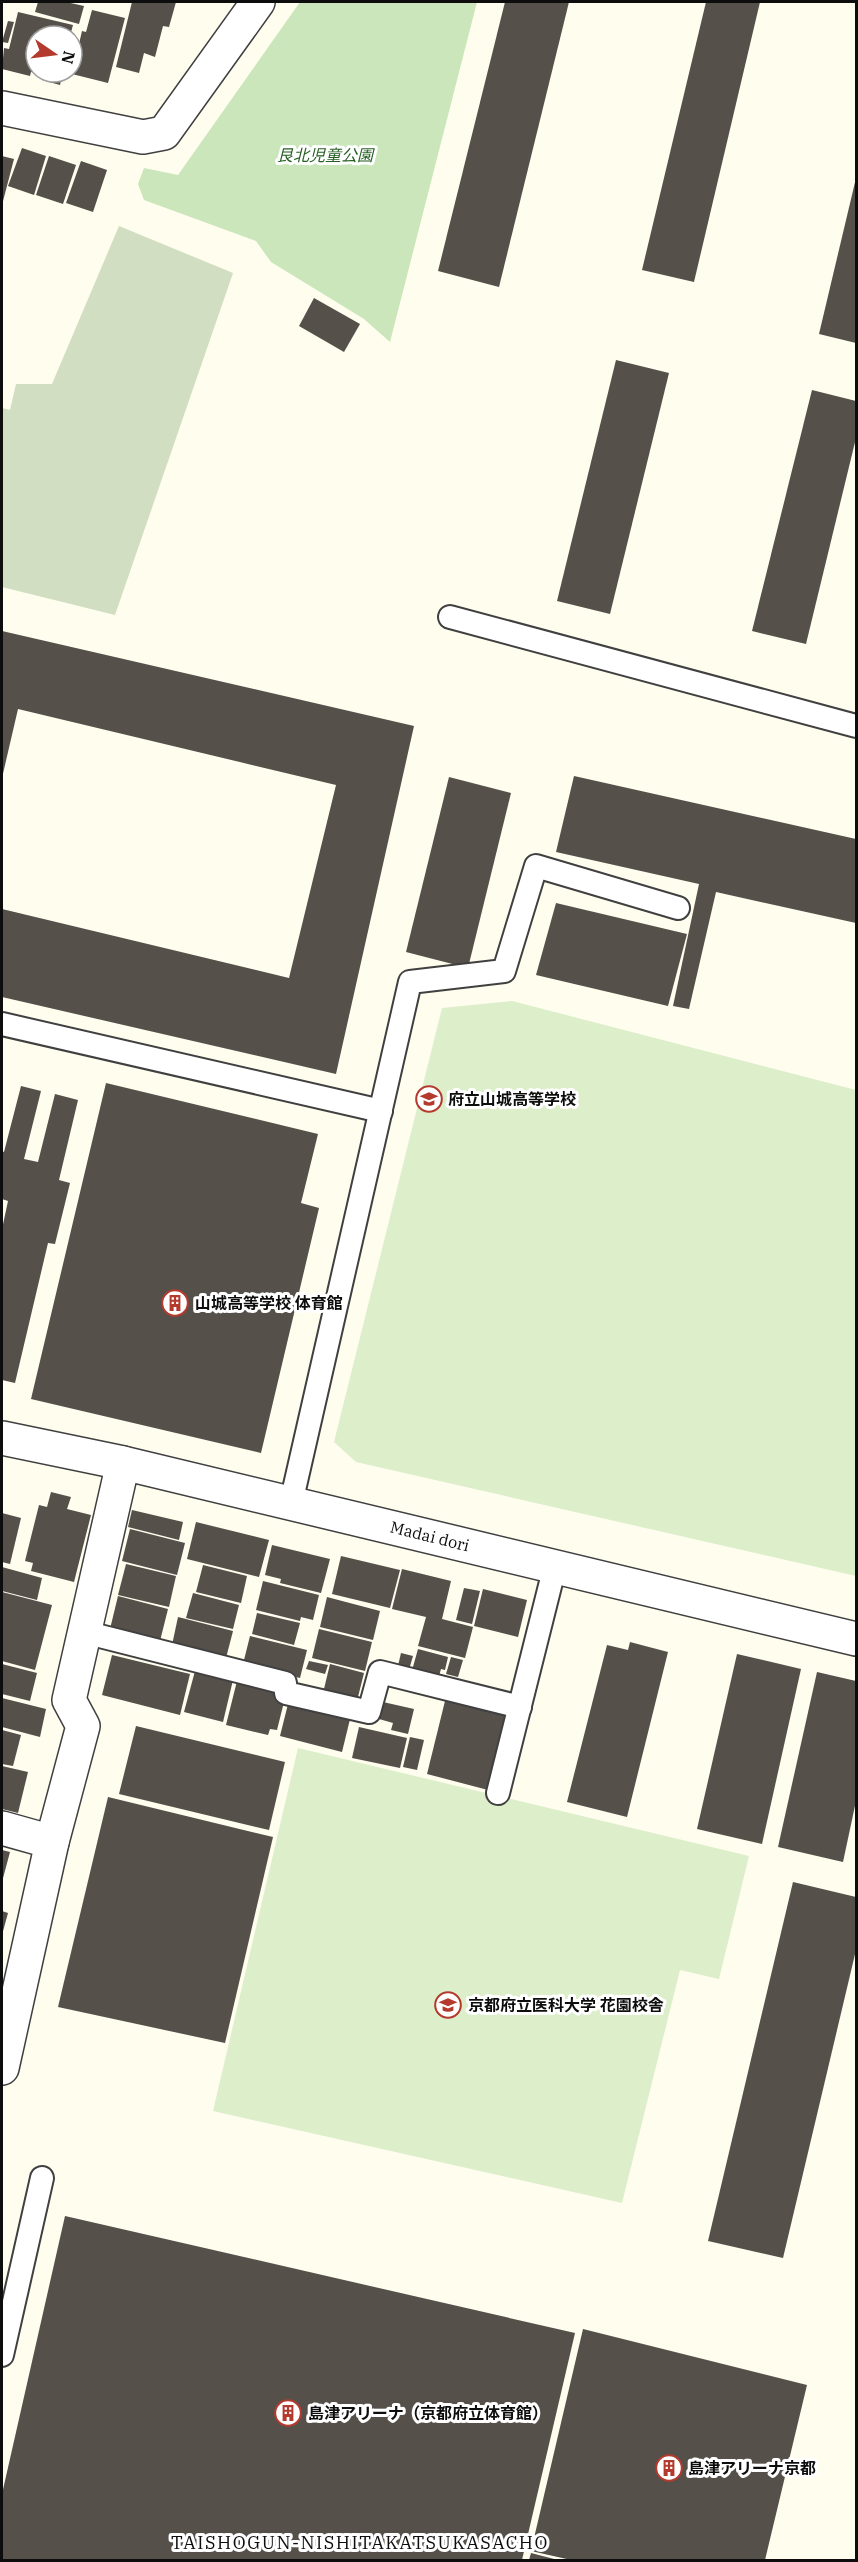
<svg xmlns="http://www.w3.org/2000/svg" width="858" height="2562" font-family="'IBM Plex Serif','Noto Sans JP',serif">
	<rect width="100%" height="100%" fill="#fefdee"/>
	<!-- green -->
	<path fill="#cbe6ba" d="M300 2H477L390 342 364 319 271 262 256 241 144 200 138 184 144 168 178 175Z"/>
	<!-- cemetery -->
	<path fill="#d1dec1" d="M119 226 233 273 115 615 2 587V408L10 410 16 384H52Z"/>
	<!-- pitch -->
	<g fill="#ddeecb">
		<path d="M512 1001 856 1090V1576L356 1462 334 1442 442 1008Z"/>
		<path d="M298 1748 749 1856 719 1979 680 1970 622 2203 213 2111Z"/>
	</g>
	<!-- building -->
	<g fill="#55504a">
		<path d="M38 2H66L84 6 79 24 35 12Z"/>
		<path d="M132 2H176L169 27 163 26 155 57 144 53 139 73 116 67Z"/>
		<path d="M505 2H569L499 287 438 271Z"/>
		<path d="M706 2H760L694 282 642 270Z"/>
		<path d="M92 10 125 18 108 83 72 74 82 31 86 32Z"/>
		<path d="M18 12 73 25 70 36H36V73L31 72 30 76 2 69 4 48 9 49Z"/>
		<path d="M8 21 14 22 8 43 2 42Z"/>
		<path d="M38 72H63L60 85 42 80 43 76 38 75Z"/>
		<path d="M22 148 46 156 34 195 8 186Z"/>
		<path d="M2 156 14 159 2 205Z"/>
		<path d="M49 156 76 165 63 204 36 195Z"/>
		<path d="M81 161 107 170 93 212 66 203Z"/>
		<path d="M856 178V343L819 334Z"/>
		<path d="M314 298 360 324 344 352 299 326Z"/>
		<path d="M616 360 669 373 610 614 557 601Z"/>
		<path d="M812 390 856 401V438L806 644 752 631Z"/>
		<path d="M2 631 414 726 336 1074 2 997V909L289 978 336 785 18 709 2 778Z"/>
		<path d="M574 776 856 839V923L716 892 689 1009 673 1006 699 884 556 852Z"/>
		<path d="M449 777 511 793 468 968 406 952Z"/>
		<path d="M556 903 687 934 668 1006 536 975Z"/>
		<path d="M106 1083 318 1134 301 1203 319 1208 261 1453 31 1399Z"/>
		<path d="M21 1086 41 1091 24 1159 38 1162 55 1094 78 1100 59 1180 70 1183 55 1244 48 1243 15 1383 2 1380V1229L8 1201 2 1199V1151L4 1152Z"/>
		<path d="M51 1492 71 1497 67 1509 91 1515 74 1582 31 1571 33 1563 25 1561 39 1505 47 1507Z"/>
		<path d="M132 1510 183 1522 179 1540 128 1527Z"/>
		<path d="M2 1513 21 1518 10 1564 2 1562Z"/>
		<path d="M196 1522 269 1540 259 1577 187 1559Z"/>
		<path d="M130 1529 185 1543 177 1575 122 1561Z"/>
		<path d="M272 1545 330 1559 321 1593 280 1583 281 1579 265 1575Z"/>
		<path d="M341 1556 400 1570 390 1608 332 1594Z"/>
		<path d="M126 1564 176 1576 169 1607 118 1595Z"/>
		<path d="M203 1565 247 1576 241 1603 196 1592Z"/>
		<path d="M2 1567 42 1578 37 1600 2 1591Z"/>
		<path d="M402 1569 451 1581 442 1619 473 1627 465 1658 418 1646 426 1617 392 1609Z"/>
		<path d="M263 1581 319 1595 313 1620 301 1617 300 1621 256 1610Z"/>
		<path d="M464 1588 480 1591 472 1624 456 1620Z"/>
		<path d="M483 1589 527 1600 518 1637 474 1626Z"/>
		<path d="M2 1592 52 1605 35 1670 2 1661Z"/>
		<path d="M193 1593 239 1605 233 1629 186 1618Z"/>
		<path d="M118 1596 168 1609 160 1641 110 1629Z"/>
		<path d="M327 1597 380 1611 373 1640 320 1627Z"/>
		<path d="M257 1613 300 1623 294 1645 252 1634Z"/>
		<path d="M178 1617 233 1631 226 1658 172 1645Z"/>
		<path d="M319 1629 372 1642 365 1671 312 1658Z"/>
		<path d="M250 1636 307 1650 300 1678 243 1664Z"/>
		<path d="M630 1642 668 1652 627 1817 567 1802 607 1645 628 1650Z"/>
		<path d="M418 1649 448 1657 445 1670 441 1669 438 1680 411 1674Z"/>
		<path d="M401 1653 413 1656 408 1673 397 1670Z"/>
		<path d="M737 1654 801 1669 762 1844 697 1829Z"/>
		<path d="M112 1655 190 1674 180 1715 102 1695Z"/>
		<path d="M451 1657 463 1660 458 1677 446 1674Z"/>
		<path d="M309 1661 328 1665 325 1674 306 1669Z"/>
		<path d="M2 1664 37 1673 30 1701 2 1694Z"/>
		<path d="M330 1664 364 1673 357 1701 323 1693Z"/>
		<path d="M195 1671 233 1680 223 1722 184 1712Z"/>
		<path d="M817 1672 856 1681V1801L843 1862 778 1847Z"/>
		<path d="M237 1681 281 1692 285 1698 277 1730 270 1729 268 1735 226 1725Z"/>
		<path d="M2 1698 46 1709 40 1737 2 1727Z"/>
		<path d="M289 1700 351 1715 342 1752 280 1736Z"/>
		<path d="M445 1701 506 1715 488 1790 427 1774Z"/>
		<path d="M383 1702 414 1709 408 1734 391 1730 393 1723 379 1719Z"/>
		<path d="M136 1726 285 1762 269 1830 119 1794Z"/>
		<path d="M359 1727 407 1738 400 1768 352 1758Z"/>
		<path d="M2 1730 21 1735 13 1766 2 1764Z"/>
		<path d="M410 1737 424 1740 417 1770 403 1767Z"/>
		<path d="M2 1766 28 1772 18 1813 2 1809Z"/>
		<path d="M108 1797 273 1837 225 2043 58 2007Z"/>
		<path d="M2 1850 10 1852 2 1882Z"/>
		<path d="M793 1882 856 1897V1950L783 2258 708 2241Z"/>
		<path d="M2 1911 8 1913 2 1935Z"/>
		<path d="M65 2216 575 2333 522 2560H2V2494Z"/>
		<path d="M583 2329 807 2385 765 2560H571L531 2551Z"/>
		<path d="M531 2553 558 2560H529Z"/>
	</g>
	<g fill="none" stroke-linecap="round" stroke-linejoin="round">
		<!-- service casing -->
		<g stroke="#404040" stroke-width="26">
			<g id="service">
				<path d="M450 617 856 726"/>
				<path d="M2 1024 381 1111"/>
				<path d="M291 1503 410 982 504 971 536 866 678 908"/>
				<path d="M84 1632 285 1683 286 1693 369 1712 380 1672 520 1707"/>
				<path d="M498 1793 555 1566"/>
				<path d="M2 2355 42 2178"/>
			</g>
		</g>
		<!-- minor casing -->
		<g stroke="#404040" stroke-width="36">
			<g id="minor">
				<path d="M2 1828 52 1842"/>
				<path d="M2 2068 52 1842 83 1726 69 1700 123 1463"/>
			</g>
		</g>
		<!-- tertiary casing -->
		<g stroke="#404040" stroke-width="36">
			<g id="tertiary">
				<path d="M2 108 143 137 164 133 258 2"/>
				<path d="M2 1438 123 1463 856 1639"/>
			</g>
		</g>
		<!-- service -->
		<use href="#service" stroke="#fff" stroke-width="22"/>
		<!-- minor -->
		<use href="#minor" stroke="#fff" stroke-width="33"/>
		<!-- tertiary -->
		<use href="#tertiary" stroke="#fff" stroke-width="33"/>
	</g>
	<!-- icons -->
	<defs>
		<g id="school-ring" transform="scale(1.35)"><circle r="9.5" fill="#fff" stroke="#b43a2e" stroke-width="1.5"/><path d="M0-5L7-2L0 1L-7-2ZM-4 1L0 2.5L4 1V4Q0 6-4 4Z" fill="#b43a2e"/></g>
		<g id="building-ring" transform="scale(1.35)"><circle r="9.5" fill="#fff" stroke="#b43a2e" stroke-width="1.5"/><path d="M-4-6H4V6H1V3H-1V6H-4ZM-2.5-4.3h1.7v1.8h-1.7ZM.8-4.3h1.7v1.8H.8ZM-2.5-1h1.7V.8h-1.7ZM.8-1h1.7V.8H.8Z" fill="#b43a2e"/></g>
		<g id="university-ring" transform="scale(1.35)"><circle r="9.5" fill="#fff" stroke="#b43a2e" stroke-width="1.5"/><path d="M0-5L7-2L0 1L-7-2ZM-4 1L0 2.5L4 1V4Q0 6-4 4Z" fill="#b43a2e"/></g>
	</defs>
	<g fill-rule="evenodd">
		<use href="#school-ring" x="429" y="1099"/>
		<use href="#building-ring" x="175" y="1303"/>
		<use href="#university-ring" x="448" y="2005"/>
		<use href="#building-ring" x="288" y="2413"/>
		<use href="#building-ring" x="669" y="2468"/>
	</g>
	<g text-anchor="middle" stroke-width="6" stroke-linejoin="round" paint-order="stroke">
		<!-- park labels -->
		<g font-size="16" font-style="italic" fill="#266022" stroke="#fff">
			<text x="325" y="161">艮北児童公園</text>
		</g>
		<!-- poi labels -->
		<g font-size="16" font-weight="bold" fill="#0d0d0d" stroke="#fff" text-anchor="start">
			<text x="448" y="1105">府立山城高等学校</text>
			<text x="195" y="1309">山城高等学校 体育館</text>
			<text x="468" y="2011">京都府立医科大学 花園校舎</text>
			<text x="308" y="2419">島津アリーナ（京都府立体育館）</text>
			<text x="688" y="2474">島津アリーナ京都</text>
		</g>
		<!-- street labels -->
		<g font-size="16" fill="#0d0d0d" stroke="#fff">
			<text transform="translate(430 1536) rotate(14)" y="6">Madai dori</text>
		</g>
		<!-- neighbourhood labels -->
		<g font-size="18" letter-spacing="1.5" fill="#0d0d0d" stroke="#fff">
			<text x="360" y="2549">TAISHOGUN-NISHITAKATSUKASACHO</text>
		</g>
	</g>
	<!-- border -->
	<rect width="858" height="2562" fill="none" stroke="#0d0d0d" stroke-width="6"/>
	<!-- north arrow -->
	<g transform="translate(54 54) rotate(104)"><circle r="28" fill="#ffffff" stroke="#9e9e9e" stroke-width="1.5"/>
	<path d="M0-4.5L10 22L0 15L-10 22Z" fill="#b43a2e"/>
	<text y="-9" font-size="16" font-weight="bold" text-anchor="middle" fill="#0d0d0d">N</text>
	</g>
</svg>
